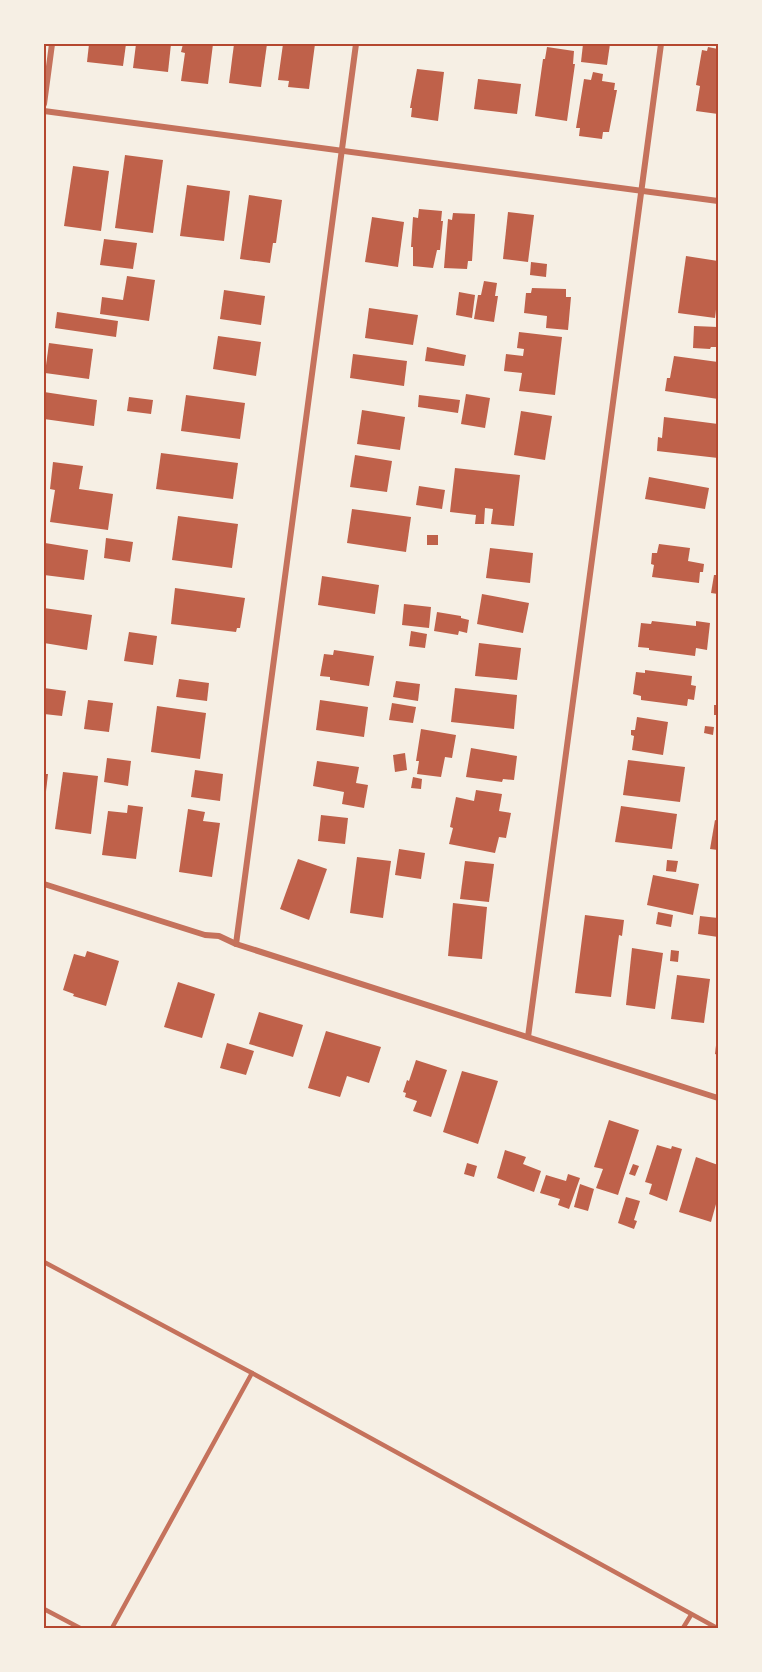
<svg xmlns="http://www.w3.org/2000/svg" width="762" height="1672" font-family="Rubik,sans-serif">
	<rect width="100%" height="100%" fill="#f6efe4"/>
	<!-- building -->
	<g fill="#bf614a">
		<path d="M89 44H126L123 66 87 62Z"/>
		<path d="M136 44H171L168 72 133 68Z"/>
		<path d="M183 44H213L208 84 181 81 185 53 181 52Z"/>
		<path d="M234 44H267L261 87 229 83Z"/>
		<path d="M283 44H315L309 89 288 87 289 81 278 80Z"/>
		<path d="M583 44H610L607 65 581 62Z"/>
		<path d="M547 47 574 51 573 64H575L567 121 535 116 543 59H545Z"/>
		<path d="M708 47 718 49V114L696 111 700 86 696 85 702 50 707 51Z"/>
		<path d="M417 69 444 72 438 121 411 117 412 108H410Z"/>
		<path d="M593 72 603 74 602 81 615 83 614 90H617L609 132H603L602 139 579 136 580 128H576L584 79 591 80Z"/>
		<path d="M478 79 521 84 517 114 474 109Z"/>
		<path d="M125 155 163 160 153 233 115 228Z"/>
		<path d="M73 166 109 171 101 231 64 226Z"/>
		<path d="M187 185 230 191 224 241 180 236Z"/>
		<path d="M249 195 282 200 276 243H273L270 263 240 259Z"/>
		<path d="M419 209 442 211 441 221H443L440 250H437L433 268 413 266V247H411L413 217 418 218Z"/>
		<path d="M508 212 534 215 528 262 503 259Z"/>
		<path d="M453 213 475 214 472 261H468L467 269 444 268 448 219 452 220Z"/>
		<path d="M372 217 404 222 398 267 365 262Z"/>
		<path d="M104 239 137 243 133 269 100 265Z"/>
		<path d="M686 256 718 261V293L715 318 678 313Z"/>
		<path d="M531 262 547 264 546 277 530 275Z"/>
		<path d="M127 276 155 280 149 321 100 314 102 297 123 300Z"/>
		<path d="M484 281 497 283 495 296H498L494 322 474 319 478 295H481Z"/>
		<path d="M532 288 566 289V297H571L568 330 546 328 547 316 524 313 526 293H531Z"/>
		<path d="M224 290 265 296 261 325 220 319Z"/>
		<path d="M459 292 475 295 472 318 456 315Z"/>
		<path d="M369 308 418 315 413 345 365 338Z"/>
		<path d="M57 312 118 321 116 337 55 328Z"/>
		<path d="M694 326 718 327V350H716V347H711L710 349 693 348Z"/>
		<path d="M519 332 562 337 555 395 519 391 522 373 504 371 506 354 523 356 524 349 517 348Z"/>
		<path d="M218 336 261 342 256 376 213 369Z"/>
		<path d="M49 343 93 349 89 379 45 373Z"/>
		<path d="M427 347 466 355 464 366 425 361Z"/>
		<path d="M353 354 407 361 404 386 350 378Z"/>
		<path d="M674 356 718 362V399L665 391 667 378H670Z"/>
		<path d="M44 392 97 400 94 426 44 419Z"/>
		<path d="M466 394 490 398 485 428 461 424Z"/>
		<path d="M186 395 245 403 240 439 181 431Z"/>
		<path d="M419 395 460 400 458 413 418 407Z"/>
		<path d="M129 397 153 400 151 414 127 411Z"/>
		<path d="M362 410 405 417 400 450 357 444Z"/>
		<path d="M521 411 552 416 545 460 514 455Z"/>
		<path d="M664 417 718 424V458L657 451 658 437 662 438Z"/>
		<path d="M161 453 238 463 233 499 156 489Z"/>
		<path d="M355 455 392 461 387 492 350 487Z"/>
		<path d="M53 462 83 466 79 489 113 494 108 530 50 522 55 490 50 489Z"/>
		<path d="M455 468 520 475 514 526 491 524 493 509 485 508 484 524H475L476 515 450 512Z"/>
		<path d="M649 477 709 488 705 509 645 499Z"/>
		<path d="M419 486 445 490 442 509 416 505Z"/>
		<path d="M352 509 411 517 406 552 347 543Z"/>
		<path d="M178 516 238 524 232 568 172 560Z"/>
		<rect x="427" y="535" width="11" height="10"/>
		<path d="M106 538 133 542 130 562 104 558Z"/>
		<path d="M45 543 88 550 84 580 44 575Z"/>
		<path d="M659 544 690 548 688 561 704 564 703 572H700L699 583 652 577 654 565 651 564 652 553H657Z"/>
		<path d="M490 548 533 553 530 583 486 578Z"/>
		<path d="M714 575H718V594L711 593Z"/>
		<path d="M322 576 379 585 375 614 318 605Z"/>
		<path d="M175 588 245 598 240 628H237L236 632 171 624Z"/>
		<path d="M482 594 529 603 523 633 477 624Z"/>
		<path d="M404 604 431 607 429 628 402 625Z"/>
		<path d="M44 608 92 615 87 650 44 643Z"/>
		<path d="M437 612 461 616V618L469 620 467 633 459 631 458 635 434 631Z"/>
		<path d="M652 621 696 626V621L710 623 707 650 696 648 695 656 649 650V648L638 647 641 623 651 624Z"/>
		<path d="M411 631 427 634 425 648 409 646Z"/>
		<path d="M129 632 157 636 153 665 124 661Z"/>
		<path d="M479 643 521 648 517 680 475 676Z"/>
		<path d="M334 650 374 656 369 686 330 680V677L320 676 324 654 333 655Z"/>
		<path d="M645 670 692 676 691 685 696 686 694 700 688 699 687 706 641 700V696L633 694 636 672 645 673Z"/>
		<path d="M179 679 209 683 207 701 176 697Z"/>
		<path d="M396 681 420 684 418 701 393 697Z"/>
		<path d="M44 688 66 691 62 716 44 714Z"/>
		<path d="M455 688 517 695 514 729 451 722Z"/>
		<path d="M88 700 113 703 109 732 84 729Z"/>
		<path d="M320 700 368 707 364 737 316 730Z"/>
		<path d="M392 703 416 707 413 723 389 720Z"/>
		<rect x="714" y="705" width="4" height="10"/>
		<path d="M157 706 206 713 200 759 151 752Z"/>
		<path d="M637 717 668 722 663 755 632 750 634 736 631 735V730H635Z"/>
		<path d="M705 726 714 727 713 735 704 733Z"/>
		<path d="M421 729 456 735 452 758 445 757 441 777 417 774 419 761H416Z"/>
		<path d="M471 748 517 756 514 780 503 779 502 782 466 777Z"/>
		<path d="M405 753 407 770 395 772 393 755Z"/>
		<path d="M107 758 131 761 128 786 104 782Z"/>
		<path d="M628 760 685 767 680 802 623 795Z"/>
		<path d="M317 761 359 767 356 783 368 785 364 808 342 804 344 792 313 786Z"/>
		<path d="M195 770 223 774 220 801 191 797Z"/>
		<path d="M63 772 98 776 91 834 55 829Z"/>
		<path d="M44 774H48L45 800H44Z"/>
		<path d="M413 777 422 779 421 789 411 788Z"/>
		<path d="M476 790 502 794 499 811 511 813 506 838 499 837 495 853 449 844 453 828 450 827 456 797 474 801Z"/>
		<path d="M128 805 143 807 136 859 102 855 108 811 127 813Z"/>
		<path d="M621 806 677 814 672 849 615 842Z"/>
		<path d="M188 809 205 812 203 821 220 823 212 877 179 872Z"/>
		<path d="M321 815 348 818 345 844 318 841Z"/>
		<path d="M715 820 718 821V850L710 849Z"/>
		<path d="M399 849 425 853 421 879 395 875Z"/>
		<path d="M357 857 391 861 383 918 350 913Z"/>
		<path d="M298 859 327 869 309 920 280 909Z"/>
		<path d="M667 860 678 861 676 872 666 871Z"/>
		<path d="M465 861 494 864 489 902 460 899Z"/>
		<path d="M653 875 699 884 693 915 647 905Z"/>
		<path d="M453 903 487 907 482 959 448 956Z"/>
		<path d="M658 912 673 915 671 927 656 924Z"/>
		<path d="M585 915 624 920 622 936 619 935 611 997 575 993Z"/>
		<path d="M700 916 718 918V937L698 934Z"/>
		<path d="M632 948 663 953 655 1009 626 1005Z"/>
		<path d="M671 950 679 951 678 962 670 961Z"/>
		<path d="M87 951 119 961 106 1006 73 996 74 994 63 990 74 954 85 957Z"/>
		<path d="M677 975 710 979 704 1023 671 1019Z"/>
		<path d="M178 982 215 994 202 1038 164 1027Z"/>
		<path d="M259 1012 303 1025 293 1057 249 1044Z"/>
		<path d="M326 1031 381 1047 369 1083 347 1076 340 1097 308 1088Z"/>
		<path d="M717 1037H718V1055L715 1054Z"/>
		<path d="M227 1043 254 1051 246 1075 220 1068Z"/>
		<path d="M416 1060 447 1070 431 1117 413 1111 417 1101 405 1097 406 1093 403 1092 407 1080 409 1081Z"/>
		<path d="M462 1071 498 1081 478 1144 443 1132Z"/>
		<path d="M609 1120 639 1130 618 1195 596 1188 603 1169 594 1167Z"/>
		<path d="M657 1145 671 1149 672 1146 682 1149 667 1201 649 1194 652 1184 645 1182Z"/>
		<path d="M505 1150 526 1157 523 1164 541 1171 534 1192 497 1178Z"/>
		<path d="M696 1157 718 1165V1197L711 1222 679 1212Z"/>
		<path d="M467 1163 477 1166 474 1177 464 1174Z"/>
		<path d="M633 1164 639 1166 635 1176 629 1174Z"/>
		<path d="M568 1174 580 1178 569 1209 558 1205 560 1199 540 1193 546 1175 566 1181Z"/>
		<path d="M580 1184 594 1189 588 1211 574 1207Z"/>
		<path d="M626 1197 640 1201 634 1220 637 1221 634 1229 618 1223Z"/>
	</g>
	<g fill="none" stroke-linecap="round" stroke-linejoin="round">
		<!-- service -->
		<g stroke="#c5725c" stroke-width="4.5">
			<path d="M44 1262 252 1373 717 1628"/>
			<path d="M44 1609 80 1628"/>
			<path d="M112 1628 252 1373"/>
			<path d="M683 1628 691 1615"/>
		</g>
		<!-- minor -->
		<g stroke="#c5725c" stroke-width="6">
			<path d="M44 104 52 44"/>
			<path d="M44 111 718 201"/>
			<path d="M44 884 205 935 219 936 236 944 718 1098"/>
			<path d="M236 944 356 44"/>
			<path d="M528 1037 661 44"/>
		</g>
	</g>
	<!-- border -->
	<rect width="762" height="1672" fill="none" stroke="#f6efe4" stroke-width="90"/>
	<rect x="45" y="45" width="672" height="1582" fill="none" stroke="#b5482f" stroke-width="2"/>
</svg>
